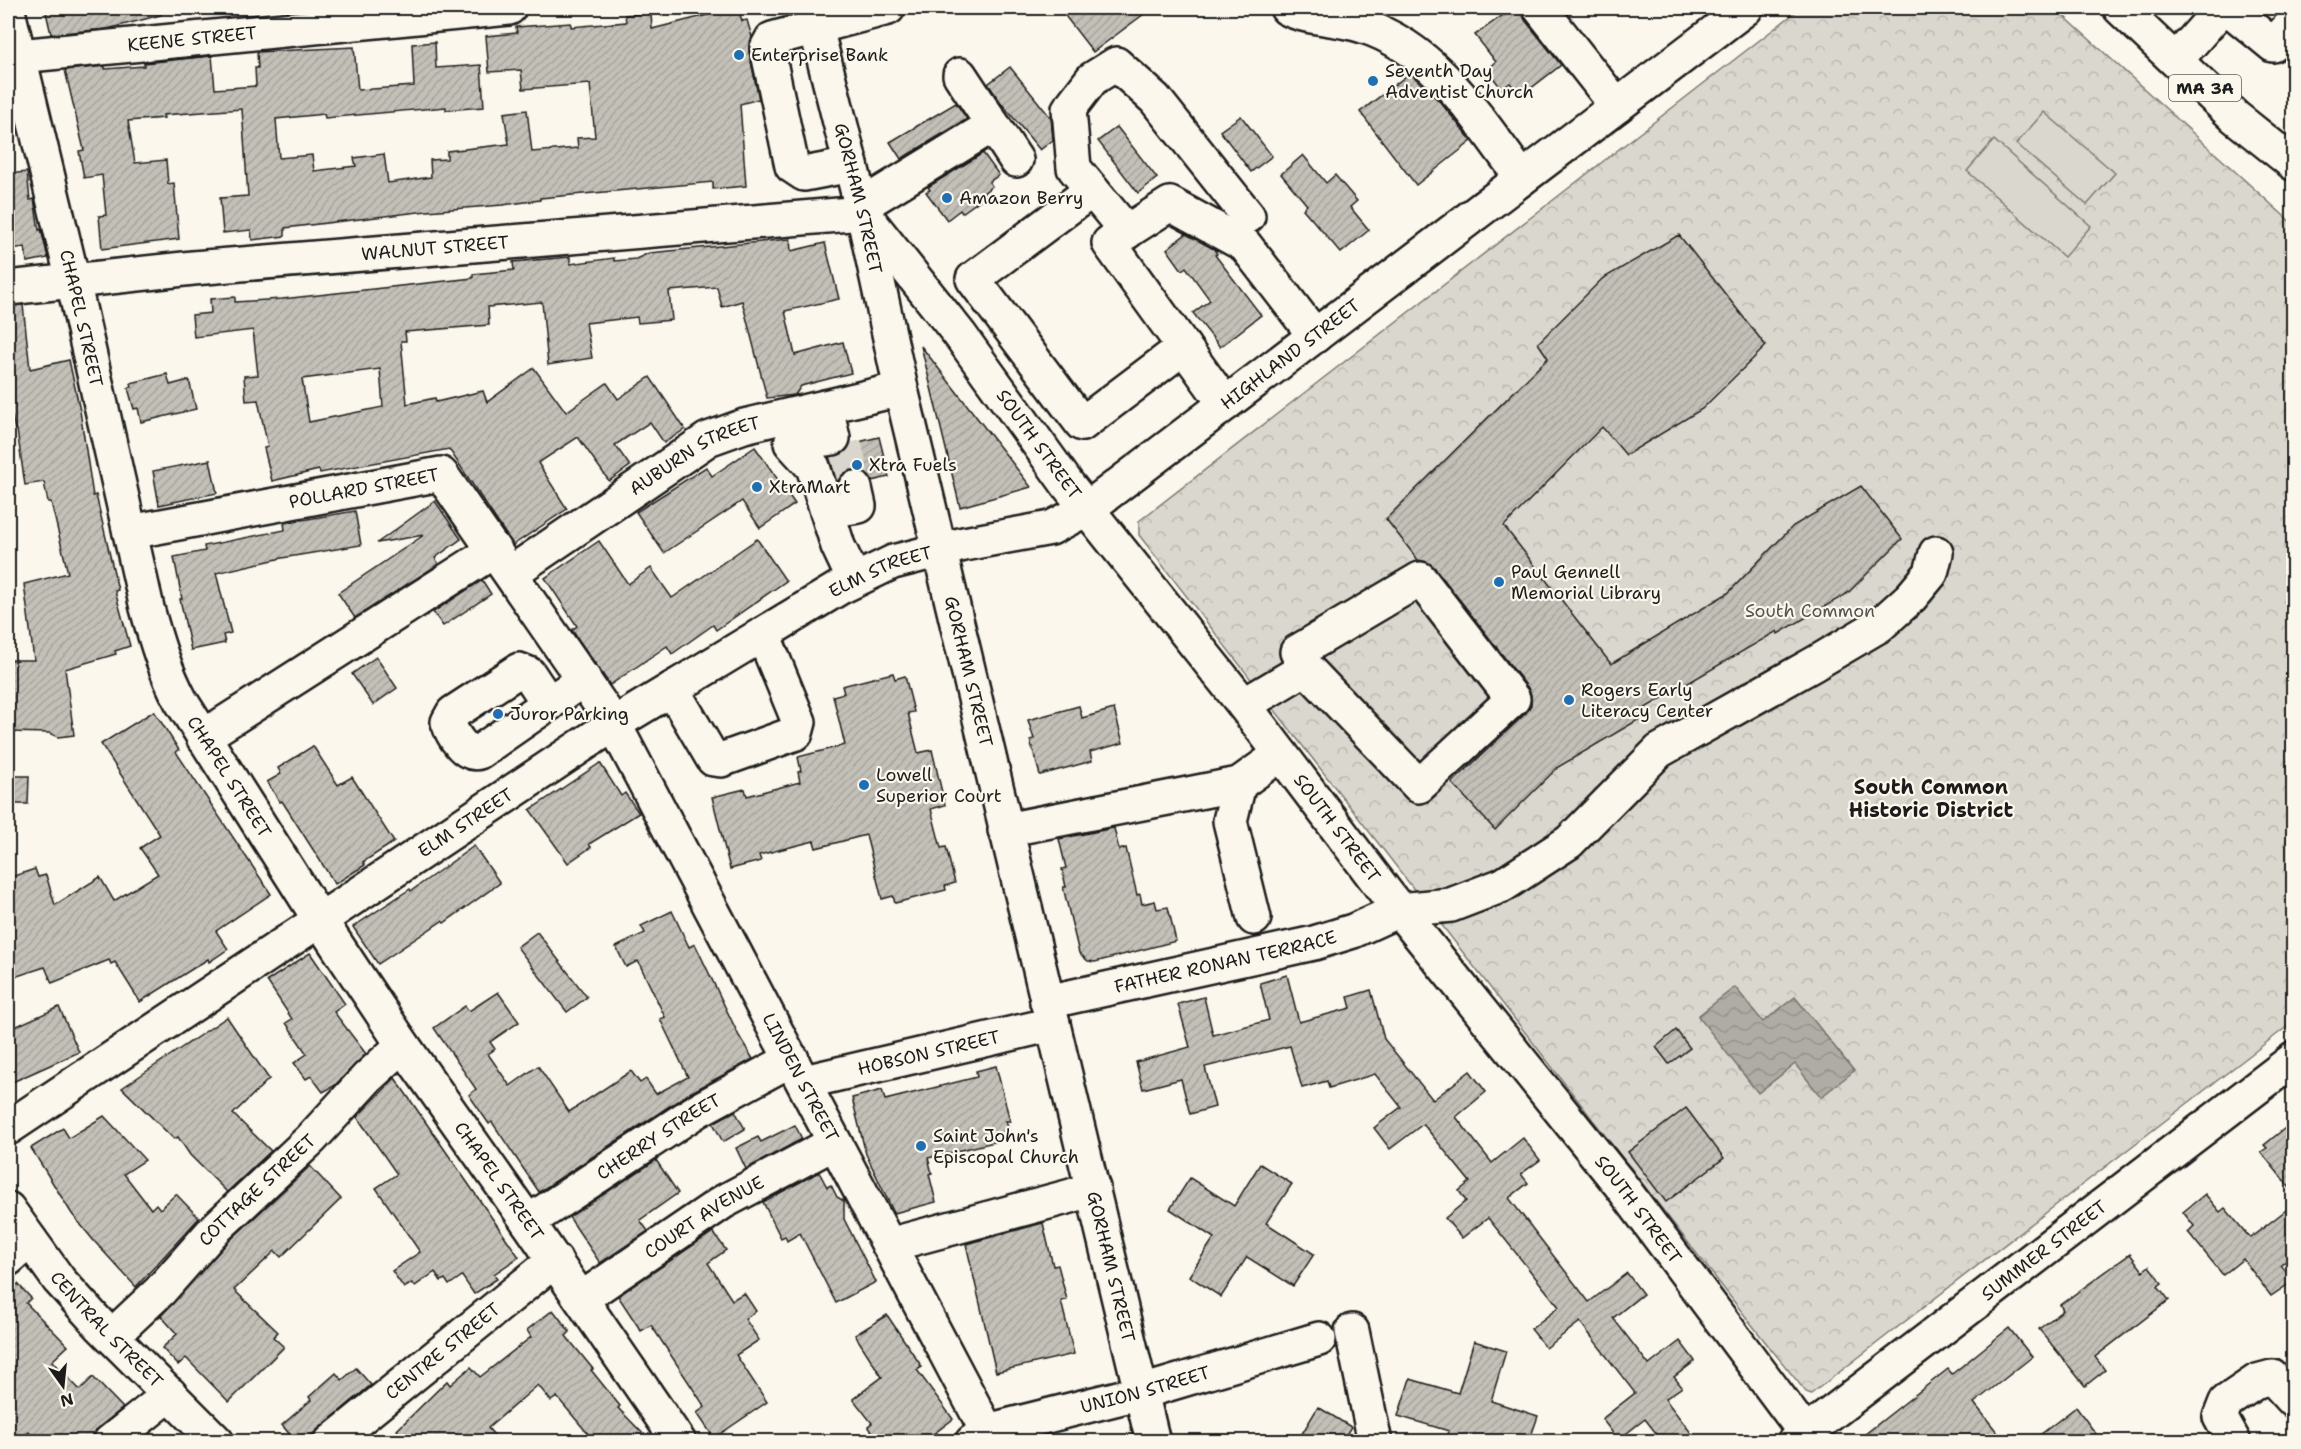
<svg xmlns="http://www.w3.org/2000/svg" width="2301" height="1449" font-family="'Shantell Sans',sans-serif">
	<defs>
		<pattern id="forest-crowns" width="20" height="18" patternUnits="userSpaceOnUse" patternTransform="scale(1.5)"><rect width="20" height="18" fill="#dad7ce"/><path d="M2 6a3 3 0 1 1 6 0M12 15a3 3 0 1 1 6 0" fill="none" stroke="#bab8b0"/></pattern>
		<pattern id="water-waves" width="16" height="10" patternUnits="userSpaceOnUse" patternTransform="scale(1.5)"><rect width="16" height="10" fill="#afaca5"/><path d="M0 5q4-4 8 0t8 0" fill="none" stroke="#96938d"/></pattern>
		<pattern id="building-hatch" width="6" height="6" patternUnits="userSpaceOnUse" patternTransform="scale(1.5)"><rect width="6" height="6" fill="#c3c0b8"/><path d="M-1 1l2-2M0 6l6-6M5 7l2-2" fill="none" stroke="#a7a49e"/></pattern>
	</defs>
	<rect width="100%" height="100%" fill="#fbf7ec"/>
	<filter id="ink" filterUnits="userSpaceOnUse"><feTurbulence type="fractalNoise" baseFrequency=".0167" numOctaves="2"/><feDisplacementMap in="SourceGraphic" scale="12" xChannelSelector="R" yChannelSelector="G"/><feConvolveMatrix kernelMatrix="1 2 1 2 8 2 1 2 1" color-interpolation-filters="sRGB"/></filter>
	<g filter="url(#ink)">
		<!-- forest -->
		<path fill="url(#forest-crowns)" stroke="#7b7a75" stroke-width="1.5" d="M1801 8H2055L2293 224V1022L1811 1394 1806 1392 1763 1339 1139 535V521Z"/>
		<!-- pitch -->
		<g fill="#dad7ce" stroke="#7b7a75" stroke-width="1.5">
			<path d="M2044 112 2115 173 2087 205 2016 144Z"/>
			<path d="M1994 140 2091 226 2064 257 1967 171Z"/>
		</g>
		<!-- water -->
		<path fill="url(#water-waves)" stroke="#74726e" stroke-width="1.5" d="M1735 987 1763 1022 1795 997 1854 1071 1821 1097 1795 1064 1758 1093 1698 1016Z"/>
		<!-- building -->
		<g fill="url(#building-hatch)" stroke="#1c1c1c" stroke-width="1.5" fill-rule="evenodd">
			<path d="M45 8H160L161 15 107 29 51 34Z"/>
			<path d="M735 8H738L742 21 747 20 752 37 749 52 759 99 740 104 746 186 713 189V182L540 198V200L503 205 427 211 285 228V236L252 240 251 230 223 233 220 198 248 196 242 109 163 115 164 118 128 121 135 163 166 160 168 184 174 183 179 239 102 249 99 216 106 215 102 175 84 178 79 151 84 150 65 70 105 66V69L144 66V63L212 56 215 89 256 86 255 68H258L257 52 354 47 358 90 414 86 412 44 435 42 436 68 481 65 484 107 446 110V107L325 118 324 114 276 119 279 158 312 155 314 171 356 166 354 158 384 154 388 183 431 177 430 160 447 159V151L509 144 504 113 527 110 532 152 578 148 577 138 595 137 590 84 523 89 521 70 489 72 486 36 517 33 516 27 571 23V27L626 22 625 15 651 13 652 29Z"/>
			<path d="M1059 8H1152L1093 52Z"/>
			<path d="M1513 8H1520L1525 20 1561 65 1521 96 1510 83 1502 89 1487 70 1496 62 1475 35Z"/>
			<path d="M1010 67 1051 118 1053 140 1040 150 1002 104 988 84Z"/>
			<path d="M1410 73 1440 102 1472 141 1416 185 1360 112Z"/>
			<path d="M956 103 967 119 901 159 890 142Z"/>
			<path d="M1241 116 1272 156 1251 172 1220 131Z"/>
			<path d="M1117 127 1157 178 1138 193 1098 141Z"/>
			<path d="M983 153 999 175 989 182 992 186 982 194 984 197 962 213 960 210 947 220 926 192 930 190 928 187Z"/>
			<path d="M1303 155 1326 183 1335 175 1357 201 1350 207 1369 230 1341 253 1303 209 1307 205 1281 174Z"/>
			<path d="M27 172 30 200 34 199 39 230 41 229 48 258 27 262 25 247 10 249 8 235V174Z"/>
			<path d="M1186 234 1214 249 1217 254 1215 255 1261 315 1220 347 1193 313 1210 300 1186 267 1182 270 1167 249Z"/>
			<path d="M1679 235 1766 346 1702 409 1626 455 1602 427 1504 526 1611 664 1728 593 1793 526 1861 486 1902 539 1848 593 1778 634 1777 631 1640 711 1643 717 1558 767 1495 830 1452 783 1526 713 1531 705V695L1528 688 1435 568 1427 562 1418 560 1386 519 1548 358 1538 343 1602 279Z"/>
			<path d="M790 239 791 251 825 243 839 299 785 311 795 355 843 342 851 373 801 386 795 395 767 398 742 301 722 307 717 287 669 291 672 320 638 323 637 317 586 323 592 358 548 365 542 302 488 307 489 325 405 332 406 341H401L407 404 435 398 436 402 483 391 487 402 534 368 566 412 607 383 618 399 650 377 685 429 664 443 650 422 615 445 630 466 609 481 578 437 538 463 567 509 513 545 449 449 320 473 319 470 272 481 264 448 268 447 258 400 246 401 244 376 258 375 253 330 194 337 192 315 211 313 210 299 235 297V302L282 299 473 278V274L514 270 513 262 570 257V264L614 258V261L636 259 649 253ZM380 369 383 407 309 422 302 379Z"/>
			<path d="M23 305 30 369 69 360 80 411 93 496 96 495 118 590 115 591 130 646 115 651 116 654 65 669 74 735 58 737 49 733 8 732V660H34L24 584 68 573 51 502H48L44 482 25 485 17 430H15L8 398V306Z"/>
			<path d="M921 346 1031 487 960 507Z"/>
			<path d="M167 374 170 385 189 380 196 409 141 422 138 408 134 409 128 388 132 387 131 383Z"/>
			<path d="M879 437 889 477 872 481 868 475 861 470H852L843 474 837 482 829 457 844 453 851 444Z"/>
			<path d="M755 447 795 504 760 528 742 501 664 553 636 512 706 467 712 476Z"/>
			<path d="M210 460 217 493 159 505 153 471Z"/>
			<path d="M435 501 461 539 435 558 439 564 355 618 338 593 424 535 377 543Z"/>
			<path d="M355 511 361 545 282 558 216 573 231 633 223 635 225 643 191 650 180 599H182L174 557 205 551 204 546 285 530 284 523Z"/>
			<path d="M757 539 786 581 716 630 713 625 672 654 667 646 610 685 572 630 577 626 545 578 599 541 628 584 651 568 672 598Z"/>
			<path d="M482 580 491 594 443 626 433 612Z"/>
			<path d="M376 657 397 688 373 705 352 674Z"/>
			<path d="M893 673 895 679 905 676 914 712 908 713 918 753 932 750 945 805 931 809 941 848 946 847 955 883 945 886 946 890 895 903 893 896 882 899 866 835 816 848 814 841 759 855 761 861 730 869 712 797 745 789 747 796 800 782 798 772 801 771 798 757 845 745 833 696 844 693 842 686Z"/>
			<path d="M1079 706 1082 718 1114 709 1123 743 1090 752 1092 761 1040 775 1030 740 1034 739 1028 720Z"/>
			<path d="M154 711 179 750 176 752 271 894 216 931 228 949 209 962 208 959 140 1002 115 962 111 964 109 960 52 983 45 967 8 979V878L35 869 38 877 46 875 55 905 100 877 114 901 158 874 140 848 160 835 101 744Z"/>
			<path d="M313 746 338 785 352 777 394 842 363 862 365 865 335 884 282 801 280 802 267 782 281 774 278 768Z"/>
			<path d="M600 763 621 796 625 793 639 813 589 844 591 847 568 863 530 810Z"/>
			<path d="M8 776H29L28 804H8Z"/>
			<path d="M1114 828 1119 850 1126 848 1137 895 1140 894 1142 904 1155 901 1157 909 1168 907 1176 941 1095 962 1088 961 1079 953 1063 887H1066L1062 869 1066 868 1059 839Z"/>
			<path d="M474 846 500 883 444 923 442 921 378 964 353 927 410 889 411 891Z"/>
			<path d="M672 911 689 947 695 944 739 1036 753 1059 688 1094 539 1192 492 1122 489 1124 469 1095 476 1089 434 1028 465 1006 469 1011 498 992 519 1022 490 1042 495 1049 488 1054 510 1086 538 1066 569 1112 631 1071 640 1083 646 1079 656 1094 688 1077 660 1019 665 1017 638 961 626 967 616 947 645 933 641 926Z"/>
			<path d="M537 932 587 997 567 1012 517 947Z"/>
			<path d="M310 953 345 1004 334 1012 366 1054 334 1086 323 1092 311 1076 306 1079 294 1063 307 1054 286 1023 292 1019 267 981Z"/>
			<path d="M1287 975 1299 1022 1351 1008 1348 997 1371 990 1384 1039 1433 1100 1470 1071 1486 1092 1456 1117 1492 1163 1523 1138 1540 1160 1521 1174 1528 1183 1509 1198 1589 1302 1627 1273 1643 1294 1613 1318 1649 1365 1680 1341 1695 1361 1674 1377 1682 1387 1665 1399 1698 1442H1663L1645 1419 1618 1440 1602 1419 1635 1393 1580 1322 1546 1348 1531 1329 1559 1307 1488 1218 1462 1238 1445 1218 1466 1201 1459 1191 1470 1182 1423 1124 1390 1149 1374 1128 1401 1107 1375 1074 1329 1088 1327 1081 1302 1088 1290 1046 1205 1067 1215 1107 1190 1114 1181 1079 1143 1089 1136 1062 1190 1047 1178 1004 1204 997 1213 1035 1269 1020 1260 983Z"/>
			<path d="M59 1007 79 1052 8 1084V1030Z"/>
			<path d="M227 1017 269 1079 233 1114 271 1151 227 1192 190 1155 178 1137 174 1139 122 1088Z"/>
			<path d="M1676 1030 1690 1048 1669 1064 1656 1047Z"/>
			<path d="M996 1066 1010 1121H1006L1011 1138 928 1158 932 1173 929 1174 936 1202 894 1213 866 1154 852 1098 882 1090 885 1100 977 1077 976 1071Z"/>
			<path d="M395 1078 519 1257 494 1274 497 1279 474 1294 462 1276 449 1285 445 1279 441 1281 435 1272 415 1286 412 1283 404 1288 392 1271 420 1252 376 1188 397 1174 357 1117Z"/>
			<path d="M1686 1108 1724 1158 1666 1202 1628 1152Z"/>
			<path d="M735 1111 745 1129 723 1142 713 1123Z"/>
			<path d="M104 1116 145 1160 124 1174 151 1209 156 1204 160 1209 176 1194 199 1218 136 1287 94 1241 72 1214 31 1148 63 1128 69 1138Z"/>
			<path d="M2294 1121V1193L2261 1152 2267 1148 2264 1145Z"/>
			<path d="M795 1125 802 1139 746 1169 736 1148 758 1137 761 1142Z"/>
			<path d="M656 1160 678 1193 640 1220 648 1231 600 1263 569 1217Z"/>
			<path d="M1260 1164 1292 1184 1266 1223 1314 1254 1293 1286 1247 1257 1221 1297 1189 1276 1214 1238 1170 1209 1190 1178 1234 1206Z"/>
			<path d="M310 1166 341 1199 281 1257 275 1251 234 1290 278 1332 273 1337 284 1347 229 1402 186 1358 178 1365 162 1348 177 1334 161 1316 227 1243Z"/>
			<path d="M819 1172 827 1187 831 1185 837 1197 844 1201V1219L876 1282 836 1303 800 1233 787 1241 785 1236 781 1238 763 1202Z"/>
			<path d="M2205 1194 2220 1212 2225 1208 2250 1238 2294 1204V1255L2281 1265 2293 1281 2271 1296 2243 1259 2223 1275 2188 1232 2194 1226 2183 1212Z"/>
			<path d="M1043 1223 1053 1266 1058 1265 1067 1300 1061 1301 1074 1354 996 1372 966 1244Z"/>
			<path d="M713 1232 726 1250 708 1263 732 1300 744 1293 756 1311 745 1319 759 1340 736 1355 767 1402 714 1438 697 1413 705 1407 651 1325 641 1331 618 1296Z"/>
			<path d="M2130 1254 2143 1271 2149 1266 2162 1283 2158 1286 2169 1300 2095 1357 2105 1370 2085 1386 2039 1329 2063 1310 2060 1305Z"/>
			<path d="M8 1284 12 1289 18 1284 31 1298 26 1303 68 1346 52 1361 80 1390 93 1377 123 1408 98 1428 93 1435 92 1442H36L29 1432 17 1442H8Z"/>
			<path d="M553 1310 570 1332 566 1336 593 1369 591 1370 620 1406 618 1408 651 1442H595L557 1397 551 1401 538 1385 488 1428 500 1442H409L397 1430 447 1381 450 1385 471 1367 480 1377 531 1337 527 1330Z"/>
			<path d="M887 1315 922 1367 917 1370 953 1419 923 1442H879L868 1426 872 1423 853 1399 882 1377 855 1335Z"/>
			<path d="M2009 1328 2032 1357 1974 1403 2005 1442H1855L1948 1369 1952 1374Z"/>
			<path d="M1474 1341 1506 1351 1491 1401 1538 1416 1529 1442H1446L1449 1431 1398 1416 1410 1379 1458 1393Z"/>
			<path d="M356 1368 371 1385 303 1442H296L282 1425 311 1400 309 1397 336 1373 342 1380Z"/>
			<path d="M1318 1407 1351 1427 1341 1442H1297Z"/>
			<path d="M2076 1407 2102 1442H2031Z"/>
		</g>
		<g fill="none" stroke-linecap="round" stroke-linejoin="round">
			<!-- minor-tunnel -->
			<path stroke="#dad6cd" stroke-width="33" stroke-dasharray="33 16" stroke-linecap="butt" d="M845 444 855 488"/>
			<!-- minor casing -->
			<g stroke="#1c1c1c" stroke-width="38">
				<g id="minor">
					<path d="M1287 8C1307 19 1340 18 1363 26 1436 49 1479 120 1522 178"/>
					<path d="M1540 8 1617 106"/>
					<path d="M2228 8 2273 45 2294 22"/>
					<path id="s1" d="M8 11 73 281 147 608C156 641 165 671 181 701L320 920 403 1045 528 1222 679 1442"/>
					<path id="s2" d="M19 56 509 8"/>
					<path d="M2176 60 2222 8"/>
					<path d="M960 75 993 125"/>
					<path d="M851 165 804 174 792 166 767 48 772 39 779 37 888 8"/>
					<path d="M1092 190 973 279 1082 424 1184 347"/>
					<path d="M861 206 993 125 1016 160"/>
					<path d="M1127 232 1074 168 1069 109 1092 79 1116 64 1155 99 1248 216"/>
					<path id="s3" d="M8 288 193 268 863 213 960 335 1068 485 1244 705 1399 910 1619 1183 1812 1442"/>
					<path d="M1225 404 1109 243 1170 204 1245 245 1315 336"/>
					<path d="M826 407 833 438 791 443 813 467 838 546 854 580"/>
					<path d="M827 511 859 506 855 488"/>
					<path id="s4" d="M130 532 441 474 614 724 987 1431"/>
					<path id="s5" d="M511 573 708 439 744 426 901 389"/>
					<path d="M672 689 713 759 721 760 796 733 799 722 763 634"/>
					<path d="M549 704 529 674 519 670 453 713 448 722C452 734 465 757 479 752L584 679"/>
					<path d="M1244 705 1306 668 1419 786 1513 699 1420 579 1297 652 1306 668"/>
					<path d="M203 737 495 550"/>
					<path d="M1239 784 1230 821 1254 918"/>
					<path d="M1005 830 1239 784 1281 754"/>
					<path id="s6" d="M1047 1002 1314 943 1353 931 1399 910 1451 905 1503 885 1569 842 1659 751 1814 664 1880 625 1911 597 1931 573 1936 553"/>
					<path id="s7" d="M804 1082 1053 1024"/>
					<path id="s8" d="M8 1128 614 724 839 588 893 562 964 544 1051 528 1087 509 1746 8"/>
					<path id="s9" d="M8 1209 59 1280 100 1325 217 1442"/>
					<path id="s10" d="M528 1222 698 1110 792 1059"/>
					<path d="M889 1245 1071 1196 1093 1188"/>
					<path d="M8 1259 30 1240"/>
					<path id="s11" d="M581 1299 723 1202 834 1143"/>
					<path d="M1352 1331 1375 1442"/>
					<path id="s12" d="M112 1336 160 1291 214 1230 311 1139 367 1078 403 1045"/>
					<path d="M110 1442 170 1394"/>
					<path id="s13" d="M331 1442 555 1260"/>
					<path id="s14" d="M972 1442 987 1431 1142 1392 1319 1339"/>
					<path id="s15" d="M1794 1442 2294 1059"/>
					<path d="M2234 1442 2220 1417 2226 1402 2257 1381 2272 1377 2294 1401"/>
				</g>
			</g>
			<!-- major casing -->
			<g stroke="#1c1c1c" stroke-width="38">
				<g id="major">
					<path id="s16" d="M811 8 863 213 901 389 1153 1442"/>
					<path d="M2120 8 2235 117 2294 164"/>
				</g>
			</g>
			<!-- minor -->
			<use href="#minor" stroke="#fbf7ec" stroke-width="33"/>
			<!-- major -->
			<use href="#major" stroke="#fbf7ec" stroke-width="33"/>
		</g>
	</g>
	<!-- markers -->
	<g fill="#1f6fb2" stroke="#fbf7ec" stroke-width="2">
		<circle cx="739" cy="55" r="6"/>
		<circle cx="1373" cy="81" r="6"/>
		<circle cx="947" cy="198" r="6"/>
		<circle cx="857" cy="465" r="6"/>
		<circle cx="757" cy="487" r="6"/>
		<circle cx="1499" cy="582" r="6"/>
		<circle cx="1569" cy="700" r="6"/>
		<circle cx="498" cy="714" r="6"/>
		<circle cx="864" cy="785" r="6"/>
		<circle cx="921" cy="1146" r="6"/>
	</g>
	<g text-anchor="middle" stroke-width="4.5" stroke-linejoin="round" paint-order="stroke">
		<!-- shield labels -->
		<rect fill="#fbf7ec" stroke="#5f5e5a" stroke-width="1.5" x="2169" y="75" width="72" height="26" rx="4.5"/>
		<g font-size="16" font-weight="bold" fill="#1c1c1c">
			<text x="2205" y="94">MA 3A</text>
		</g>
		<!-- street labels -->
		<g font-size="18" fill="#1c1c1c" stroke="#fbf7ec">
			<text dy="6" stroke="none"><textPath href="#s2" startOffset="174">KEENE STREET</textPath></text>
			<text dy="6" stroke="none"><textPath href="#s16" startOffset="196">GORHAM STREET</textPath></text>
			<text dy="6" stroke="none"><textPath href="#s3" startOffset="429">WALNUT STREET</textPath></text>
			<text dy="6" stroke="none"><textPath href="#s1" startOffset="316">CHAPEL STREET</textPath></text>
			<text dy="6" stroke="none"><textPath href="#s8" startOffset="1509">HIGHLAND STREET</textPath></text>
			<text dy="6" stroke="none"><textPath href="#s3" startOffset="1149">SOUTH STREET</textPath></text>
			<text dy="6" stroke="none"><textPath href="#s5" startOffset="219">AUBURN STREET</textPath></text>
			<text dy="6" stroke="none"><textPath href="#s4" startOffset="238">POLLARD STREET</textPath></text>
			<text dy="6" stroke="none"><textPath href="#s8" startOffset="1036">ELM STREET</textPath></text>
			<text dy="6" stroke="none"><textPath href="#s16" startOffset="682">GORHAM STREET</textPath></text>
			<text dy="6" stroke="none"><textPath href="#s1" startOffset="802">CHAPEL STREET</textPath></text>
			<text dy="6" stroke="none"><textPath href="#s8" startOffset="550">ELM STREET</textPath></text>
			<text dy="6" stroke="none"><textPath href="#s3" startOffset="1635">SOUTH STREET</textPath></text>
			<text dy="6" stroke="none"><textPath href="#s6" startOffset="183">FATHER RONAN TERRACE</textPath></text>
			<text dy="6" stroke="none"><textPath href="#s7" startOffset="128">HOBSON STREET</textPath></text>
			<text dy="6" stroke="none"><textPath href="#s4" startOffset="1020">LINDEN STREET</textPath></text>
			<text dy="6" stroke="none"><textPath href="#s10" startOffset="156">CHERRY STREET</textPath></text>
			<text dy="6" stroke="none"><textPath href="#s1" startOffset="1288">CHAPEL STREET</textPath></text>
			<text dy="6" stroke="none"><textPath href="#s12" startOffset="206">COTTAGE STREET</textPath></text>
			<text dy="6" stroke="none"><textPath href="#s3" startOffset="2121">SOUTH STREET</textPath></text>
			<text dy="6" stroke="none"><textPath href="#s11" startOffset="148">COURT AVENUE</textPath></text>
			<text dy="6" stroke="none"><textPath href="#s15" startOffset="315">SUMMER STREET</textPath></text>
			<text dy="6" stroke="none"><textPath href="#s16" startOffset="1294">GORHAM STREET</textPath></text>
			<text dy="6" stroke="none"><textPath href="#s9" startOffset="156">CENTRAL STREET</textPath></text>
			<text dy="6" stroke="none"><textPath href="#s13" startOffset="144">CENTRE STREET</textPath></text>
			<text dy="6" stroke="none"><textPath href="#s14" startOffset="182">UNION STREET</textPath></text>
		</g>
		<!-- poi labels -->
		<g font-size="18" fill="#1c1c1c" stroke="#fbf7ec" text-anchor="start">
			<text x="751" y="61">Enterprise Bank</text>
			<text x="1385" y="77">Seventh Day<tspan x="1385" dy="21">Adventist Church</tspan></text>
			<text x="959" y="204">Amazon Berry</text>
			<text x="869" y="471">Xtra Fuels</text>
			<text x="769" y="493">XtraMart</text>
			<text x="1511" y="578">Paul Gennell<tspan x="1511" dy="21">Memorial Library</tspan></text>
			<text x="1581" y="696">Rogers Early<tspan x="1581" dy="21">Literacy Center</tspan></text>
			<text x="510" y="720">Juror Parking</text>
			<text x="876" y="781">Lowell<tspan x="876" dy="21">Superior Court</tspan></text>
			<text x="933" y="1142">Saint John's<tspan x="933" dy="21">Episcopal Church</tspan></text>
		</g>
		<!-- park labels -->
		<g font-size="18" fill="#555451" stroke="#fbf7ec">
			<text x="1810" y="617">South Common</text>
		</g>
		<!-- neighbourhood labels -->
		<g font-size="20" font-weight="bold" fill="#1c1c1c" stroke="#fbf7ec">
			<text x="1931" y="794">South Common<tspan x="1931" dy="23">Historic District</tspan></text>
		</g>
	</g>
	<!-- margin -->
	<rect width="2301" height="1449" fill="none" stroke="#fbf7ec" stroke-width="30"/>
	<rect x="15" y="15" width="2271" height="1419" fill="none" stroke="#1c1c1c" stroke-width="2" filter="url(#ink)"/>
	<!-- north arrow -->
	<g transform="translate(63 1386) rotate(165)" stroke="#fbf7ec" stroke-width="4.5" paint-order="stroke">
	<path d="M0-4.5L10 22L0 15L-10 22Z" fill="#1c1c1c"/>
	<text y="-9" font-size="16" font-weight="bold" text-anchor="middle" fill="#1c1c1c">N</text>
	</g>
</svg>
